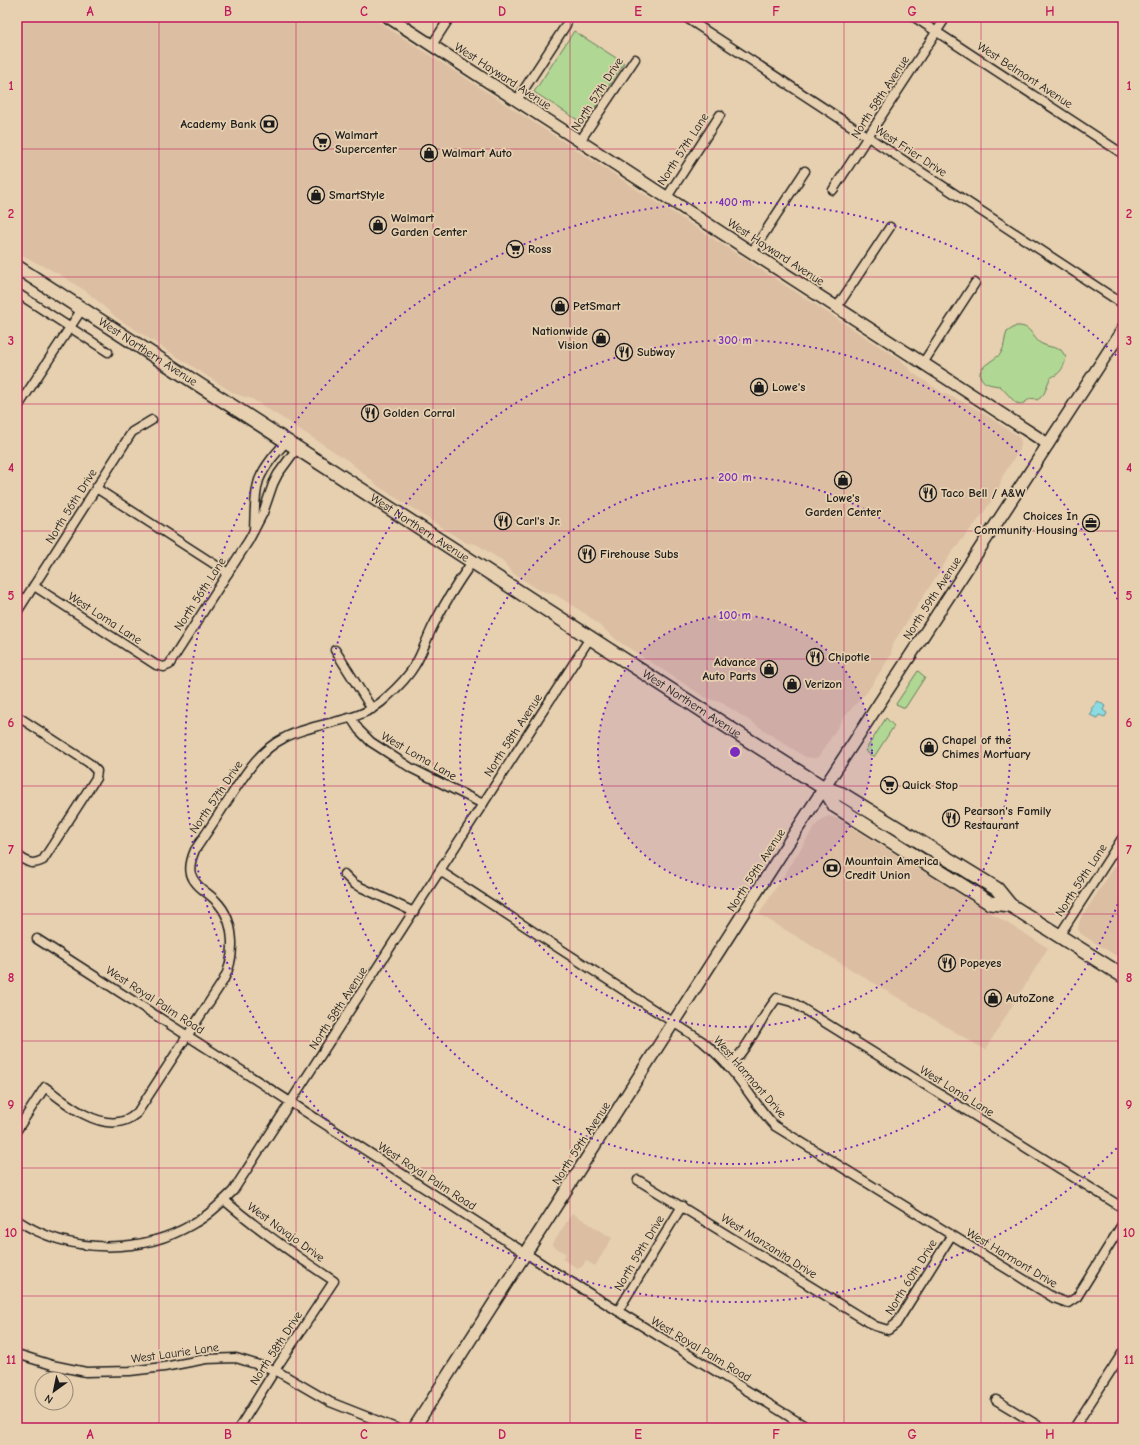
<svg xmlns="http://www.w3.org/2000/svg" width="1140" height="1445" font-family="'Comic Neue',sans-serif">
	<rect width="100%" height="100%" fill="#e7d0b0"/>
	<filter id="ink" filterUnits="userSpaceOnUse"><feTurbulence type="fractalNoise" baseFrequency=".025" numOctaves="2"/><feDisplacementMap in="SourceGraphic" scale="8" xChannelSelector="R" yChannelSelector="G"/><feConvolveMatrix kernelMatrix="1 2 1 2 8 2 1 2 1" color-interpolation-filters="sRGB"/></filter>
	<g filter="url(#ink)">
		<!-- built -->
		<g fill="#dcbfa3">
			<path d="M19 17H371L901 360 913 373 943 393 972 406 1015 434 1019 437 1021 441 1020 449 1002 477 998 491 980 518 954 549 892 645 891 655 868 691 844 717 820 755 817 758H812L805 757 722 703 706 698 618 641 587 615 556 595 539 590 514 574 501 560 476 544 466 543 379 487 350 462 282 418 252 399 235 394 117 318 87 292 59 274 17 253V19Z"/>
			<path d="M829 816 838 819 1048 948 985 1050 759 914 816 825 823 818Z"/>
			<path d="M1115 866 1123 871V960L1081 934 1078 929 1080 919Z"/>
			<path d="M572 1213 612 1238 595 1266 586 1261 582 1267 577 1268 562 1259 566 1254 552 1245Z"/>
		</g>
		<!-- green -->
		<g fill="#b0d793" stroke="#667a58">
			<path d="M574 31 624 63 584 124 534 92Z"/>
			<path d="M1016 326C1033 325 1031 338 1042 344 1048 347 1055 347 1061 350L1066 357C1065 364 1062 371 1056 375 1054 376 1050 377 1049 381 1045 389 1046 395 1037 400 1030 395 1027 403 1021 404L1016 403 1014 401 1000 386C993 385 985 385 981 378 975 367 996 360 1001 353 1005 347 1004 338 1007 332Z"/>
			<path d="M918 671 925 677 905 708 896 704Z"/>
			<path d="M886 718 894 726 874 757 865 751Z"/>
		</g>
		<!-- water -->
		<path fill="#8adbe2" stroke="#5e8f93" d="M1098 701 1105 706 1103 710 1107 713 1105 717 1099 715 1097 718 1090 715 1093 710 1091 709Z"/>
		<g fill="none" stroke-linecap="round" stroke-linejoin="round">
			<!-- street casing -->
			<g stroke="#1c1c1c" stroke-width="11">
				<g id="street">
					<path d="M685 17 1123 304"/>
					<path d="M914 17 1123 154"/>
					<path d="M432 45 450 17"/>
					<path d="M517 100 566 25 568 17"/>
					<path d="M580 141 635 59"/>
					<path d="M833 190 946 17"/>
					<path d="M667 197 720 115"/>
					<path d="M752 252 805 171"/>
					<path d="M17 293 108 352"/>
					<path d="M837 307 890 227"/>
					<path d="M923 363 975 283"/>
					<path d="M17 408 82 309"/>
					<path d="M96 488 228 573"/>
					<path d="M254 530C255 514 254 495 259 480 265 465 276 453 287 441"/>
					<path d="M34 586 156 665 164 667 169 665 249 540 263 513 273 484 278 474 297 448"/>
					<path d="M17 612 132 432 152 420"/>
					<path d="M335 650 372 709"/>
					<path d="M17 716 89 763 97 771 96 778 43 860C30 866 28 862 17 855"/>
					<path d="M351 718 359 730 371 742 385 751 411 768 483 804"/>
					<path d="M440 871 702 1041C715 1052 727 1064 737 1077 750 1093 760 1111 775 1126L1054 1298 1068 1303 1077 1297 1123 1223"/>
					<path d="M344 874 354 884 414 912"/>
					<path d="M1059 936 1123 837"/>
					<path d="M37 939 553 1271 808 1428"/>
					<path d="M728 1067C750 1047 759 1020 777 998L792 1002 1123 1208"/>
					<path d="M17 1130 45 1087C65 1103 99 1131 126 1120 130 1119 133 1116 137 1113L223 981C236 958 236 921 216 901 208 892 195 887 191 874 189 867 192 857 195 850 206 834 217 817 228 800 244 776 258 751 284 738 318 720 359 725 387 697 397 688 408 677 415 665 423 652 427 637 434 624 445 602 458 582 472 562"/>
					<path d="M638 1180 875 1326 888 1330 896 1324 951 1236"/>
					<path d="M224 1200C259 1230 296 1256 334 1281L275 1370 239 1428"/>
					<path d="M17 1220C69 1254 140 1255 193 1224 208 1216 221 1203 233 1191L590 638"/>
					<path d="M618 1311 682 1206"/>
					<path d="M17 1354 52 1365 86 1372 130 1371 164 1367 206 1359 236 1358 275 1370 330 1402 396 1428"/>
					<path d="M996 1400 1042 1428"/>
					<path d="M1074 1428 1123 1352"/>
				</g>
			</g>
			<!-- secondary casing -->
			<g stroke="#1c1c1c" stroke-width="14">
				<g id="secondary">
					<path d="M388 17 1048 444"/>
					<path d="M414 1428 783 851 1123 329"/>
				</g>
			</g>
			<!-- primary casing -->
			<g stroke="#1c1c1c" stroke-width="16">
				<g id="primary">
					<path id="s1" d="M17 267 745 738 824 788 842 794 997 889 1010 905 1123 976"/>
					<path d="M824 788 835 806 990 903 1010 905"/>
				</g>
			</g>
			<!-- street -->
			<use href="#street" stroke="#e7d0b0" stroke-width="8"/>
			<!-- secondary -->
			<use href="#secondary" stroke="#e7d0b0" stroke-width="11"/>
			<!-- primary -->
			<use href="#primary" stroke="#e7d0b0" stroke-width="13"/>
		</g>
	</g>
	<!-- grid -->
	<path fill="none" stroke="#c2185b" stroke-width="1" stroke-opacity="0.55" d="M159 17V1428M296 17V1428M433 17V1428M570 17V1428M707 17V1428M844 17V1428M981 17V1428M17 149H1123M17 277H1123M17 404H1123M17 531H1123M17 659H1123M17 786H1123M17 914H1123M17 1041H1123M17 1168H1123M17 1296H1123"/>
	<!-- distance rings -->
	<circle cx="735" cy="752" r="137" fill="#7b2cbf" fill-opacity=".12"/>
	<g fill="none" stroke="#7b2cbf" stroke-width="2" stroke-dasharray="2 4">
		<circle cx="735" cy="752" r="137"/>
		<circle cx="735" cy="752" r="275"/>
		<path d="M1122 893A412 412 0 1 1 1122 611"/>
		<path d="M1121 1144A550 550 0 1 1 1121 360"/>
	</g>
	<!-- icons -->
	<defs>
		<g id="bank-ring" transform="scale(0.9)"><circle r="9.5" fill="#e7d0b0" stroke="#1c1c1c" stroke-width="1.5"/><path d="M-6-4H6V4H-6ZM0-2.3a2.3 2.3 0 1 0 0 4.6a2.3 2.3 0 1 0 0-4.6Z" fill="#1c1c1c"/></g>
		<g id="supermarket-ring" transform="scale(0.9)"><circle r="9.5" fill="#e7d0b0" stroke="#1c1c1c" stroke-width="1.5"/><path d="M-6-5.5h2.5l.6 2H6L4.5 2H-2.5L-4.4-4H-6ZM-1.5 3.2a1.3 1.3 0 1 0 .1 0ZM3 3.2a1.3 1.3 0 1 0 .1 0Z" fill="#1c1c1c"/></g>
		<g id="shop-ring" transform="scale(0.9)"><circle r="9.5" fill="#e7d0b0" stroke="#1c1c1c" stroke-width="1.5"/><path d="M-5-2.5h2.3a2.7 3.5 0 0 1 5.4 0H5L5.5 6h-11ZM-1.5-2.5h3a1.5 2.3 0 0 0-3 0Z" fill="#1c1c1c"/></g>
		<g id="restaurant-ring" transform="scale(0.9)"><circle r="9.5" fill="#e7d0b0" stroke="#1c1c1c" stroke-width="1.5"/><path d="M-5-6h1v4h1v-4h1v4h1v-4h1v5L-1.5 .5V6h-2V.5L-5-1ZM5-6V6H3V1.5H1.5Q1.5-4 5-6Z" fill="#1c1c1c"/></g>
		<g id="office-ring" transform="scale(0.9)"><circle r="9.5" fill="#e7d0b0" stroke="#1c1c1c" stroke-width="1.5"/><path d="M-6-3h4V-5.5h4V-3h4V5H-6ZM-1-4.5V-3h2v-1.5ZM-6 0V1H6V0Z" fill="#1c1c1c"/></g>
	</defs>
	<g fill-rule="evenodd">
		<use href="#bank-ring" x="269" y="124"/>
		<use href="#supermarket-ring" x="322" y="142"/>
		<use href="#shop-ring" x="429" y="153"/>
		<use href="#shop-ring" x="316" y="195"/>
		<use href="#shop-ring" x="378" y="225"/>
		<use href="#supermarket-ring" x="515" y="249"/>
		<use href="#shop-ring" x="560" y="306"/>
		<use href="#shop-ring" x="601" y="338"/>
		<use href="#restaurant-ring" x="624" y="352"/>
		<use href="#shop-ring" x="759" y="387"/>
		<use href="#restaurant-ring" x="370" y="413"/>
		<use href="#shop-ring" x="843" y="480"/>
		<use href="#restaurant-ring" x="928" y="493"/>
		<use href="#restaurant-ring" x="503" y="521"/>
		<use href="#office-ring" x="1091" y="523"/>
		<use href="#restaurant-ring" x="587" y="554"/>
		<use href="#restaurant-ring" x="815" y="657"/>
		<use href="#shop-ring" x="769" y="669"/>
		<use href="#shop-ring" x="792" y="684"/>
		<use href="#shop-ring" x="929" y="747"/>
		<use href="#supermarket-ring" x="889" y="785"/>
		<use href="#restaurant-ring" x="951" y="818"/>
		<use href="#bank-ring" x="832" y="868"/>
		<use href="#restaurant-ring" x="947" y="963"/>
		<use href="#shop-ring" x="993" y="998"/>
	</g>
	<g text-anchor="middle" stroke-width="3.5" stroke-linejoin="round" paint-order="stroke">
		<!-- street labels -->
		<g font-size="12" fill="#1c1c1c" stroke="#e7d0b0">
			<text transform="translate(1025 75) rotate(33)" y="4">West Belmont Avenue</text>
			<text transform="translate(503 76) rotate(33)" y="4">West Hayward Avenue</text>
			<text transform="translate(597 94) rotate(-57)" y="4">North 57th Drive</text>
			<text transform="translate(880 97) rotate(-57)" y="4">North 58th Avenue</text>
			<text transform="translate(683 149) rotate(-57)" y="4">North 57th Lane</text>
			<text transform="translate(911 151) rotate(33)" y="4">West Frier Drive</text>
			<text transform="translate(776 252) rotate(33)" y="4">West Hayward Avenue</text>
			<text dy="4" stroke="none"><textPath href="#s1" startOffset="156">West Northern Avenue</textPath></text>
			<text transform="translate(71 506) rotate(-58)" y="4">North 56th Drive</text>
			<text dy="4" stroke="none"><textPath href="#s1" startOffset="480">West Northern Avenue</textPath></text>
			<text transform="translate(200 594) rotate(-57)" y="4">North 56th Lane</text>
			<text transform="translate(932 598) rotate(-57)" y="4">North 59th Avenue</text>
			<text transform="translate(105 618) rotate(33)" y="4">West Loma Lane</text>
			<text dy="4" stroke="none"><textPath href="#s1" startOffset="804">West Northern Avenue</textPath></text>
			<text transform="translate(513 735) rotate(-57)" y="4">North 58th Avenue</text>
			<text transform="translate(419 756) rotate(30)" y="4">West Loma Lane</text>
			<text transform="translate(216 797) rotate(-56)" y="4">North 57th Drive</text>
			<text transform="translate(756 870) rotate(-57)" y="4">North 59th Avenue</text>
			<text transform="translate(1081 880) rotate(-57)" y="4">North 59th Lane</text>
			<text transform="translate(155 1000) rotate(33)" y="4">West Royal Palm Road</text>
			<text transform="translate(338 1008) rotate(-57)" y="4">North 58th Avenue</text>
			<text transform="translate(750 1077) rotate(49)" y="4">West Harmont Drive</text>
			<text transform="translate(957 1091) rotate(32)" y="4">West Loma Lane</text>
			<text transform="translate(581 1143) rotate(-57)" y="4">North 59th Avenue</text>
			<text transform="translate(427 1176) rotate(33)" y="4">West Royal Palm Road</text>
			<text transform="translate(286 1232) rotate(36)" y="4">West Navajo Drive</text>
			<text transform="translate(769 1246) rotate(32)" y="4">West Manzanita Drive</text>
			<text transform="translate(639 1253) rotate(-59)" y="4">North 59th Drive</text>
			<text transform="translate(1012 1258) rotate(31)" y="4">West Harmont Drive</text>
			<text transform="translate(911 1277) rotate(-58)" y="4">North 60th Drive</text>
			<text transform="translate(276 1348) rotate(-57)" y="4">North 58th Drive</text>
			<text transform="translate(701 1349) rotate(31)" y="4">West Royal Palm Road</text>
			<text transform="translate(175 1353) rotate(-8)" y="4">West Laurie Lane</text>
		</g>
		<!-- poi labels -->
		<g font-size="12" font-weight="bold" fill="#1c1c1c" stroke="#e7d0b0" text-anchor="start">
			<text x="256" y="128" text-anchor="end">Academy Bank</text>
			<text x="335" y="139">Walmart<tspan x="335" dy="14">Supercenter</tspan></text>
			<text x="442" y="157">Walmart Auto</text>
			<text x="329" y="199">SmartStyle</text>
			<text x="391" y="222">Walmart<tspan x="391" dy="14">Garden Center</tspan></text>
			<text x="528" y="253">Ross</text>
			<text x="573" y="310">PetSmart</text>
			<text x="588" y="335" text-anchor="end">Nationwide<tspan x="588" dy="14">Vision</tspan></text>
			<text x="637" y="356">Subway</text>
			<text x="772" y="391">Lowe's</text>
			<text x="383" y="417">Golden Corral</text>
			<text x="941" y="497">Taco Bell / A&amp;W</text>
			<text x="843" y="502" text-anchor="middle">Lowe's<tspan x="843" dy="14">Garden Center</tspan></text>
			<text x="1078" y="520" text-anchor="end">Choices In<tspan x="1078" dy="14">Community Housing</tspan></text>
			<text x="516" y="525">Carl's Jr.</text>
			<text x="600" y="558">Firehouse Subs</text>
			<text x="828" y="661">Chipotle</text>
			<text x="756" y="666" text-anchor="end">Advance<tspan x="756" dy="14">Auto Parts</tspan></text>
			<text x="805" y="688">Verizon</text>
			<text x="942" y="744">Chapel of the<tspan x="942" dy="14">Chimes Mortuary</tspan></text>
			<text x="902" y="789">Quick Stop</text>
			<text x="964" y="815">Pearson's Family<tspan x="964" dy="14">Restaurant</tspan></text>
			<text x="845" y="865">Mountain America<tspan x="845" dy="14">Credit Union</tspan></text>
			<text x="960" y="967">Popeyes</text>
			<text x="1006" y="1002">AutoZone</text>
		</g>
	</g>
	<circle cx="735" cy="752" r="6" fill="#7b2cbf" stroke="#e7d0b0" stroke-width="2"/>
	<g font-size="12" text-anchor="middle" font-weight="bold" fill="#7b2cbf" stroke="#e7d0b0" stroke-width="3.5" stroke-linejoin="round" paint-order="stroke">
		<text x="735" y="206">400 m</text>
		<text x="735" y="344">300 m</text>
		<text x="735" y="481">200 m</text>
		<text x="735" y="619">100 m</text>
	</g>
	<!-- margin -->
	<rect width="1140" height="1445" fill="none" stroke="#e7d0b0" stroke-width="44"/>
	<!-- north arrow -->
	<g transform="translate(54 1391) rotate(213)"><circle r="19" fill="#e7d0b0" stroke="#968875"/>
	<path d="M0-3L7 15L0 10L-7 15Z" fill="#1c1c1c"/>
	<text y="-6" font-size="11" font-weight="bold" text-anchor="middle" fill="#1c1c1c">N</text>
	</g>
	<rect x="22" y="22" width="1096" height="1401" fill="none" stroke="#c2185b" stroke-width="1.5"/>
	<g font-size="13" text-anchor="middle" font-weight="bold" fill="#c2185b">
		<text x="90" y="16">A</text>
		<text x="228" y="16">B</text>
		<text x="364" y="16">C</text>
		<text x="502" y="16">D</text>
		<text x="638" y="16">E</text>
		<text x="776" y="16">F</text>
		<text x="912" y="16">G</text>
		<text x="1050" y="16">H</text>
		<text x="11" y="90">1</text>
		<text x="1129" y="90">1</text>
		<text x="11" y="218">2</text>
		<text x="1129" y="218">2</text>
		<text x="11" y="345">3</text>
		<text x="1129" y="345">3</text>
		<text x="11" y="472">4</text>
		<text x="1129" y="472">4</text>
		<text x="11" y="600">5</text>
		<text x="1129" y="600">5</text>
		<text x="11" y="727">6</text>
		<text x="1129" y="727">6</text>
		<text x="11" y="854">7</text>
		<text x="1129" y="854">7</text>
		<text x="11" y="982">8</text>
		<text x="1129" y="982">8</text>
		<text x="11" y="1109">9</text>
		<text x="1129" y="1109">9</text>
		<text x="11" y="1237">10</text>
		<text x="1129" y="1237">10</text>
		<text x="11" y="1364">11</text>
		<text x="1129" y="1364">11</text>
		<text x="90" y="1439">A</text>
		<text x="228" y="1439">B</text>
		<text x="364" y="1439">C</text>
		<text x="502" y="1439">D</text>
		<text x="638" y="1439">E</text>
		<text x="776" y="1439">F</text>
		<text x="912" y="1439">G</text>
		<text x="1050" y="1439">H</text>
	</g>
</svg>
